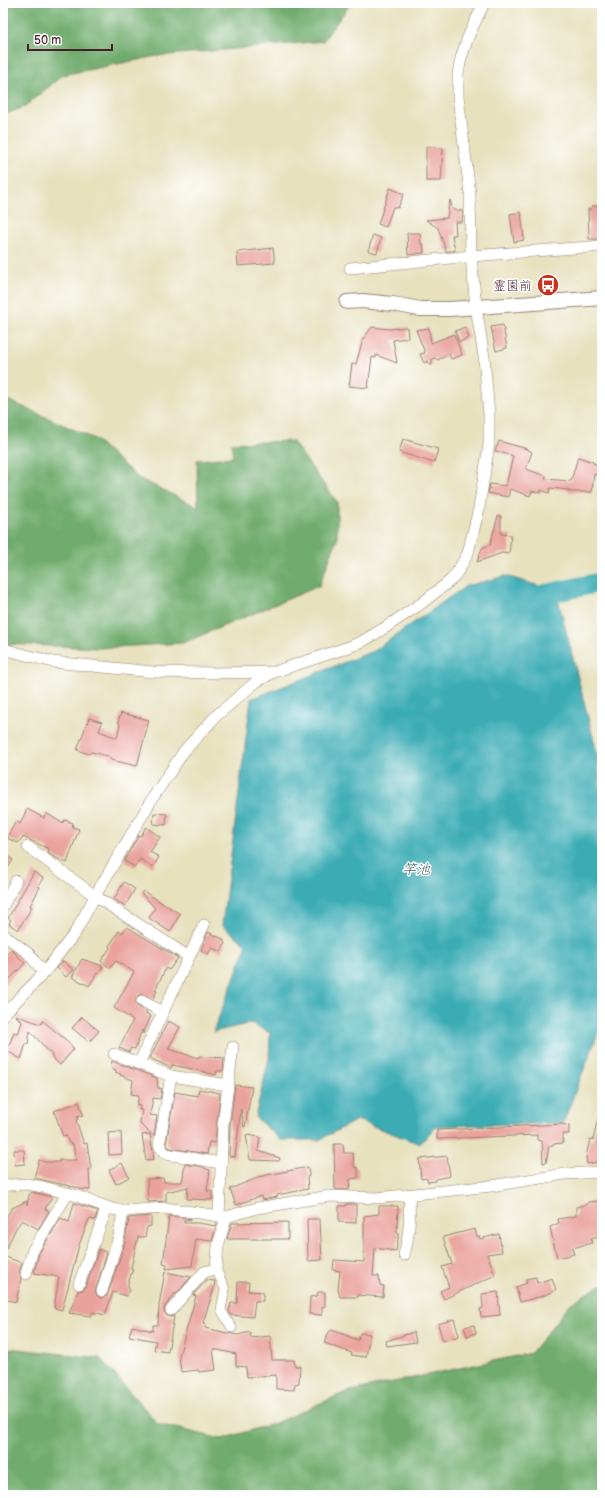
<svg xmlns="http://www.w3.org/2000/svg" width="605" height="1498" font-family="'Balsamiq Sans','Klee One',sans-serif">
	<rect width="100%" height="100%" fill="#fff"/>
	<filter id="ink" filterUnits="userSpaceOnUse"><feTurbulence type="fractalNoise" baseFrequency=".025" numOctaves="2"/><feDisplacementMap in="SourceGraphic" scale="8" xChannelSelector="R" yChannelSelector="G"/><feConvolveMatrix kernelMatrix="1 2 1 2 8 2 1 2 1" color-interpolation-filters="sRGB"/></filter>
	<filter id="wash" filterUnits="userSpaceOnUse"><feTurbulence type="fractalNoise" baseFrequency=".012" numOctaves="4" result="noise"/><feDisplacementMap in="SourceGraphic" scale="16" xChannelSelector="R" yChannelSelector="G"/><feGaussianBlur stdDeviation="0.9" result="paint"/><feColorMatrix in="noise" values="0 0 0 0 0 0 0 0 0 0 0 0 0 0 0 0 0 1.4 0 .05"/><feComposite in="paint" operator="in"/></filter>
	<g filter="url(#wash)">
		<rect width="100%" height="100%" fill="#e7e1be"/>
		<!-- forest -->
		<g fill="#6fac6d" stroke="#5c664c">
			<path d="M3 3H351L323 41 157 56 63 75 24 107 3 115Z"/>
			<path d="M3 398 95 439 138 478 198 507 197 460 233 457 231 443 292 441 337 502V540L319 586 183 643 100 648 3 644Z"/>
			<path d="M602 1284V1495H3V1349L7 1348 100 1358 158 1424 222 1439 275 1423 346 1392 531 1353 570 1304Z"/>
		</g>
		<!-- water -->
		<path fill="#3bacb4" stroke="#426670" d="M506 576 556 591 597 753 602 812V1023L563 1123 436 1126 420 1144 357 1120 319 1140H281L255 1117 269 1059 270 1033 251 1023 213 1032 247 945 222 925 251 699 373 651 466 586Z"/>
		<g fill="none" stroke-linecap="round" stroke-linejoin="round">
			<!-- river -->
			<path stroke="#3bacb4" stroke-width="20" d="M532 597 602 582"/>
		</g>
		<g id="blocks">
			<!-- building -->
			<g fill="#eaa39c">
				<path d="M426 147 443 148 441 181H426Z"/>
				<path d="M390 188 404 194 398 208 393 207 386 227 378 224Z"/>
				<path d="M450 200 453 210 463 211 462 222H455L456 235H452L455 251H446L438 228 426 220 447 218Z"/>
				<path d="M592 206H602V232H600L599 239H589L588 209H591Z"/>
				<path d="M521 212 524 240 514 242 510 214Z"/>
				<path d="M407 233H420L421 244H423L424 253 408 255Z"/>
				<path d="M373 235 381 238 377 253 368 251Z"/>
				<path d="M273 248 275 263 238 266 237 252Z"/>
				<path d="M503 325 507 348 496 351 491 327Z"/>
				<path d="M372 327 390 329 407 327 408 338 393 340 397 363 376 355V358L372 357 368 388 349 386 352 364H356L363 339Z"/>
				<path d="M465 327 469 338 459 342 455 331Z"/>
				<path d="M429 328 431 343 454 334 462 355 451 359 449 354 438 360 435 358 432 359V365H430L428 361 424 363 420 354 425 353 416 330Z"/>
				<path d="M403 439 438 449 434 463 399 452Z"/>
				<path d="M499 441 527 449 532 452 526 469 546 476 545 479 571 481 578 457 593 462V463L602 466V477L594 474 592 492H569V490L550 488 549 493 541 490V493L532 491 530 496 510 489 508 497 488 493 490 484 506 486 513 456 495 451Z"/>
				<path d="M498 516H501V534L511 535 509 554 502 553 477 562 482 548 490 545Z"/>
				<path d="M121 713 149 720 137 766 111 760 108 756 91 752 89 754 77 750 89 718 102 722 99 731 117 738 120 724 118 722Z"/>
				<path d="M27 809 44 818 46 813 62 823 65 820 73 823 72 827 79 829 67 863 54 857 48 853 49 849 32 841 23 837 18 843 7 838 16 821 20 824Z"/>
				<path d="M154 813 167 814 166 825 153 824Z"/>
				<path d="M146 827 160 837 150 852 159 857 153 867 140 859 135 867 124 861 139 835 141 836Z"/>
				<path d="M3 853 13 860 3 875Z"/>
				<path d="M34 872 43 878 38 886 40 887 30 906 32 907 18 930 9 924 11 920 8 918Z"/>
				<path d="M124 882 135 889 125 906 114 899Z"/>
				<path d="M143 891 180 914 170 932 149 918 155 908 141 893Z"/>
				<path d="M127 927 178 958 169 970 166 968 155 990 157 991 153 999 142 994 139 995 136 998V1005L147 1012 146 1013 151 1016 143 1034 142 1030 135 1049 131 1048 129 1052 119 1048 133 1020 114 1008 134 972 116 961 110 968 101 961 110 948 109 946 119 931 122 933Z"/>
				<path d="M208 932 223 939 225 944 221 952 212 948 208 954 201 950Z"/>
				<path d="M11 949 25 963 3 986V958Z"/>
				<path d="M82 959 103 966 99 974 97 973 89 986 72 977Z"/>
				<path d="M63 961 74 970 66 977 57 968Z"/>
				<path d="M15 1015 41 1024 43 1021 65 1039 74 1049 60 1065 51 1056 52 1055 30 1031 28 1044H26L21 1059 7 1051 14 1032 18 1034 22 1022Z"/>
				<path d="M82 1017 99 1031 89 1042 72 1028Z"/>
				<path d="M168 1021 180 1027 168 1049 198 1058 199 1056 224 1058 223 1071H217L216 1075 192 1069 172 1065 171 1068 150 1058Z"/>
				<path d="M112 1061 157 1078 158 1088 162 1089 160 1099 153 1098 150 1115 157 1116 154 1136 140 1124V1120L142 1110H139L140 1106 137 1105 139 1095 131 1094 133 1080 120 1075 121 1074 115 1072 116 1070 111 1068Z"/>
				<path d="M235 1085 252 1087 245 1127H244L241 1109 235 1157 229 1156 230 1125Z"/>
				<path d="M199 1089 220 1093 215 1143 209 1142 207 1154 170 1148 166 1144 175 1092 198 1096Z"/>
				<path d="M79 1102 83 1115 77 1117 78 1119 76 1120 84 1144 87 1143 91 1169H89L90 1190 79 1189V1188L34 1178 39 1160 45 1162H59V1160H76L73 1144 69 1143 66 1135 63 1136 54 1111Z"/>
				<path d="M598 1118 602 1119V1143L599 1154 600 1162 587 1164 586 1157 590 1139 593 1140Z"/>
				<path d="M563 1124 569 1126V1134H563V1143L552 1144V1146H549L546 1163H543L542 1141 537 1140V1135L437 1139V1130Z"/>
				<path d="M121 1132 122 1154 109 1155 108 1133Z"/>
				<path d="M150 1134 154 1159 146 1160 142 1135Z"/>
				<path d="M246 1135 260 1137 258 1151 280 1158 279 1161 250 1160Z"/>
				<path d="M334 1144H343L344 1153H353L354 1167 358 1168V1178L350 1179 349 1190 335 1189Z"/>
				<path d="M14 1150H24L25 1164 15 1165Z"/>
				<path d="M447 1156 450 1176 436 1179V1181L428 1182 426 1178 421 1179 419 1159Z"/>
				<path d="M122 1163 129 1177 116 1184 109 1170Z"/>
				<path d="M185 1164 204 1167V1168L210 1170 207 1191H212V1200L187 1199 188 1187 166 1192V1201L148 1202 147 1179 163 1178 164 1182H182Z"/>
				<path d="M308 1167 309 1176 307 1177 308 1189 277 1195V1197L262 1200 261 1196 236 1205 230 1189 257 1178V1177Z"/>
				<path d="M32 1192 52 1197 45 1209 49 1211 38 1229 22 1220 16 1228 3 1255V1222L12 1208 27 1201V1205L29 1195Z"/>
				<path d="M600 1201 602 1209V1236L591 1239 592 1243 572 1248 574 1254 557 1258 550 1227 559 1223 558 1219 576 1216V1207L588 1204V1202Z"/>
				<path d="M74 1203 98 1211 95 1220 89 1219 79 1245 62 1310 54 1308 59 1277 34 1273 39 1253 61 1218 69 1222Z"/>
				<path d="M346 1204H356V1223L339 1222V1206H346Z"/>
				<path d="M379 1206H398L397 1233H399L396 1251 375 1248 373 1276H379L380 1285 384 1286 383 1297 358 1295V1297H340L338 1290 340 1271 333 1270 334 1260 364 1262V1216L379 1214Z"/>
				<path d="M151 1216V1226L147 1227 145 1237H138L131 1268 133 1269 128 1283V1287L130 1290 127 1296 113 1292 105 1315 93 1312 91 1316 69 1313 78 1291 83 1290 86 1286 99 1249 107 1253 95 1292 97 1295 100 1298 107 1296 124 1246 129 1218Z"/>
				<path d="M169 1216 192 1219 184 1221V1223H198L216 1226 217 1223 212 1241 196 1239 192 1266 166 1269 167 1265 163 1264Z"/>
				<path d="M307 1219H320L322 1260 308 1261Z"/>
				<path d="M288 1222V1239H227L232 1223Z"/>
				<path d="M475 1229 477 1237 479 1236 480 1239 499 1234 502 1252 487 1254 495 1275 444 1299 440 1291 449 1287 442 1267 452 1264 443 1237Z"/>
				<path d="M3 1256 22 1263 19 1272 21 1279 16 1302 3 1299Z"/>
				<path d="M165 1272 191 1277 176 1294H174L164 1308V1312L167 1316 170 1317 174 1316 168 1352 154 1350 156 1341 129 1336 132 1326 153 1331V1325H158L159 1305Z"/>
				<path d="M536 1277 537 1283 552 1278 556 1290 543 1296 520 1302 516 1287 527 1283 526 1279Z"/>
				<path d="M207 1280 215 1281 214 1288 203 1323 206 1324 205 1328 237 1335 250 1332 251 1338 270 1336 272 1360H294L295 1366H300L299 1383 295 1384 294 1390 276 1389V1375L247 1377 246 1367 236 1366V1354L213 1349 216 1370 199 1372 198 1370 181 1372 179 1356 196 1296 193 1295Z"/>
				<path d="M238 1282H249L248 1291 263 1292V1301H255L253 1317 231 1315 229 1311 231 1303H237Z"/>
				<path d="M318 1292H325V1306L322 1307V1315L309 1314 310 1297 317 1296Z"/>
				<path d="M498 1292 500 1315 481 1317 480 1309 483 1308 482 1294Z"/>
				<path d="M454 1319 459 1336 443 1341 438 1324Z"/>
				<path d="M474 1325 476 1333 467 1336 464 1327Z"/>
				<path d="M332 1330 358 1340 360 1333 370 1334 366 1357 351 1355 352 1353 324 1343 329 1332Z"/>
				<path d="M414 1332 416 1342 387 1346 386 1341Z"/>
			</g>
		</g>
	</g>
	<g filter="url(#ink)">
		<use href="#blocks" fill-opacity="0" stroke="#988074" stroke-width="1"/>
		<g fill="none" stroke-linecap="round" stroke-linejoin="round">
			<!-- pedestrian casing -->
			<g stroke="#988074" stroke-width="10">
				<path id="pedestrian" d="M216 1269 225 1289 221 1310 232 1328"/>
			</g>
			<!-- minor casing -->
			<g stroke="#988074" stroke-width="12">
				<g id="minor">
					<path d="M350 268 471 256 602 246"/>
					<path d="M3 649 53 662 153 672 213 673 271 672"/>
					<path d="M28 847 95 896 189 957"/>
					<path d="M3 906 16 881"/>
					<path d="M3 934 29 954 44 973"/>
					<path d="M142 1001 163 1012"/>
					<path d="M3 1015 44 973 75 933 95 896 152 799 184 751 217 715 256 682 274 672 349 647 363 641 383 629 422 603 451 580 458 571 468 553 479 508 489 444V415L484 357 476 307 471 256 470 193 458 97V74L461 58 468 37 484 3"/>
					<path d="M114 1054 171 1076 228 1085"/>
					<path d="M139 1063 204 925"/>
					<path d="M171 1076 159 1146 166 1154 221 1163"/>
					<path d="M3 1186 9 1185 27 1184 43 1187 74 1195 112 1209 123 1211 165 1208 226 1217 257 1208 330 1196 377 1198 491 1186 565 1174 602 1172"/>
					<path d="M219 1216 223 1124 233 1047"/>
					<path d="M404 1255C410 1233 410 1218 409 1195"/>
					<path d="M26 1274 33 1250 68 1193"/>
					<path d="M79 1284 107 1207"/>
					<path d="M102 1291 119 1236 123 1211"/>
					<path d="M171 1310 204 1272 216 1269 218 1246 226 1217"/>
				</g>
			</g>
			<!-- tertiary casing -->
			<g stroke="#988074" stroke-width="16">
				<path id="tertiary" d="M347 302 362 301 393 304 420 309H450L602 298"/>
			</g>
			<!-- pedestrian -->
			<use href="#pedestrian" stroke="#fff" stroke-width="9"/>
			<!-- minor -->
			<use href="#minor" stroke="#fff" stroke-width="11"/>
			<!-- tertiary -->
			<use href="#tertiary" stroke="#fff" stroke-width="14"/>
		</g>
	</g>
	<!-- icons -->
	<defs>
		<g id="bus-disc" transform="scale(1.15)"><circle r="9.5" fill="#c8321e" stroke="#fff"/><path d="M-5-6H5V4H4V6H2V4H-2V6H-4V4H-5ZM-3.5-4V0h7V-4ZM-3.5 1.2v1.5H-2V1.2ZM2 1.2v1.5H3.5V1.2Z" fill="#fff"/></g>
	</defs>
	<g fill-rule="evenodd">
		<use href="#bus-disc" x="548" y="285"/>
	</g>
	<g text-anchor="middle" stroke-width="3" stroke-linejoin="round" paint-order="stroke">
		<!-- poi labels -->
		<g font-size="13" fill="#4a1f2b" stroke="#fff" text-anchor="end">
			<text x="532" y="290">霊園前</text>
		</g>
		<!-- water labels -->
		<g font-size="14" font-style="italic" fill="#435e69" stroke="#fff">
			<text x="416" y="874">竿池</text>
		</g>
	</g>
	<!-- margin -->
	<rect width="605" height="1498" fill="none" stroke="#fff" stroke-width="16"/>
	<!-- scale -->
	<path d="M28 44v6h84v-6" fill="none" stroke="#4a1f2b" stroke-width="2"/>
	<text x="34" y="44" font-size="12" fill="#4a1f2b" stroke="#ffffff" stroke-width="3" paint-order="stroke">50 m</text>
</svg>
